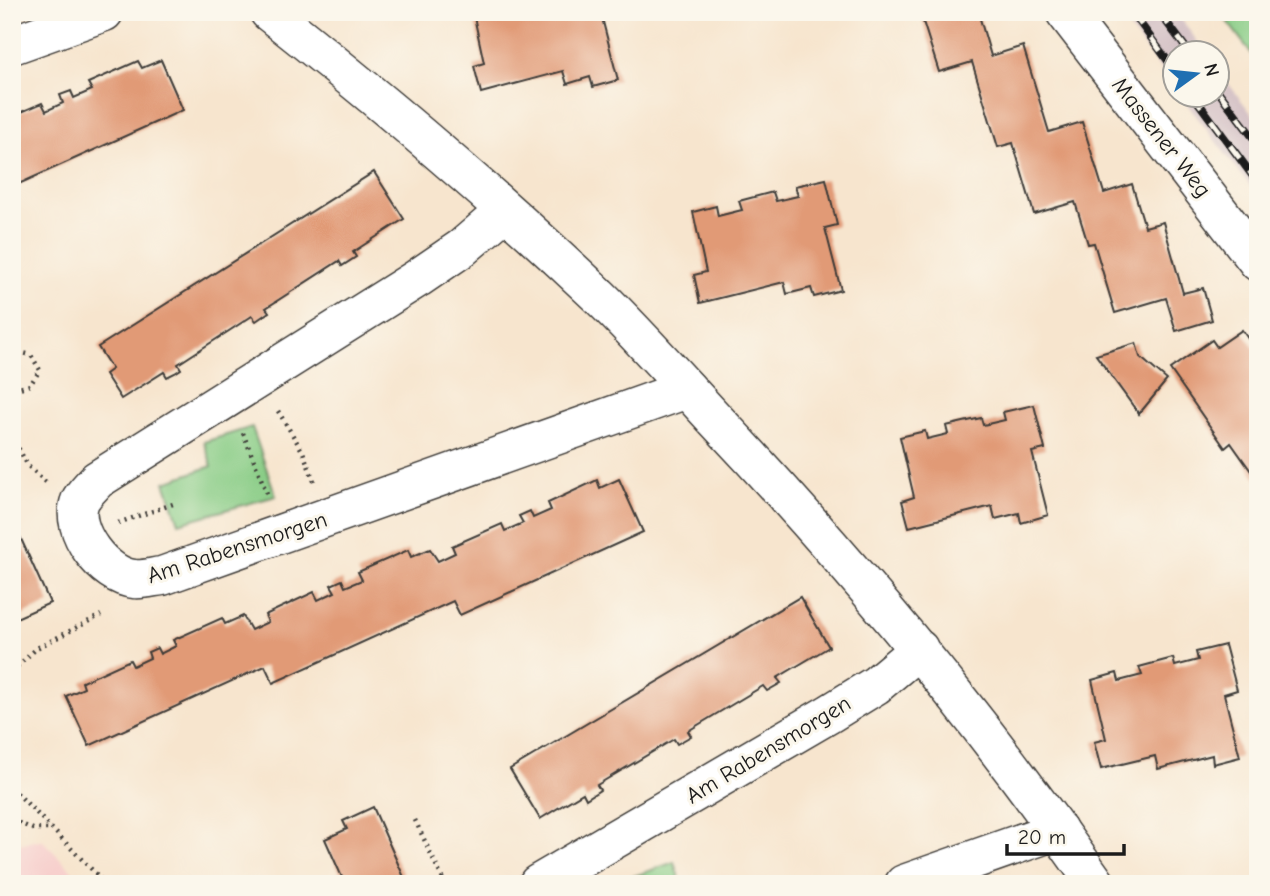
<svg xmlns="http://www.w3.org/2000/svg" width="1270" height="896" font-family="'Comic Neue',sans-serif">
	<rect width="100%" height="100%" fill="#fbf7ec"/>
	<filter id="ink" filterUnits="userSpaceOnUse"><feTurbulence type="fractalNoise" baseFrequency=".0143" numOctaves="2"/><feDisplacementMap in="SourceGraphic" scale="14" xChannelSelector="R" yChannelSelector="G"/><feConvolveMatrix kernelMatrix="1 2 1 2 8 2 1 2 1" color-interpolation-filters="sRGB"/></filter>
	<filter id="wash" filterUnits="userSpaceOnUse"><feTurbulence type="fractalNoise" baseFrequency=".00686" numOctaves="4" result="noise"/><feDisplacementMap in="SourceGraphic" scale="28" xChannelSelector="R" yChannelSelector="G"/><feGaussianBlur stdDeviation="1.57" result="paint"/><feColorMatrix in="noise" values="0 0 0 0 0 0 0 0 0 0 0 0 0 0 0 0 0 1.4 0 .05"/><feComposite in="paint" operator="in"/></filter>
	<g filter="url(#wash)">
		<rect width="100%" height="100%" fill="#f7e5ce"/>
		<!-- built -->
		<path fill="#f7d0cd" d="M42 840 85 884H12V845Z"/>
		<!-- industrial -->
		<g fill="#d2bec3">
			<path d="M1117 12H1176L1205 52H1176L1175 88Z"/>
			<path d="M1218 70 1258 122V196L1180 95 1218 94Z"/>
		</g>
		<!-- green -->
		<g fill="#88cc85" stroke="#527450" stroke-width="2">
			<path d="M1220 12H1258V62Z"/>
			<path d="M252 427 276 496 179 523 165 482 212 466 204 442Z"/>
			<path d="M674 862 681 884H612Z"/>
		</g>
		<g id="blocks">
			<!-- building -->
			<g fill="#e19a76">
				<path d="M473 12H617L602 18 618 80 593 87 590 77 567 84 563 71 481 93 474 66 484 63Z"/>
				<path d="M920 12H978L991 56 1023 46 1049 132 1082 122 1104 193 1132 184 1145 227 1163 222 1183 293 1203 288 1212 320 1176 331 1166 298 1115 313 1094 243 1088 244 1075 202 1034 214 1013 143 998 147 972 62 939 72Z"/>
				<path d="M161 60 183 110 12 187V116L42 103 46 111 63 103 60 95 71 91 74 98 92 90 88 83 138 61 142 68Z"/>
				<path d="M374 172 404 219 353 252 356 257 342 266 339 261 266 308 269 312 256 321 252 316 178 364 181 369 175 373 167 377 164 372 121 399 105 374 112 369 98 347Z"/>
				<path d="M826 179 837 225 825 228 841 290 814 297 811 288 787 294 784 282 700 303 694 275 706 272 693 212 716 206 718 216 742 210 739 201 773 192 776 201 798 196 795 186Z"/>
				<path d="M1242 330 1258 353V481L1231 443 1225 448 1170 369 1212 340 1217 347Z"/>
				<path d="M1136 343 1140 357 1167 380 1139 414 1096 355Z"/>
				<path d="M1034 405 1045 449 1032 452 1048 515 1021 523 1019 513 995 519 992 506 909 527 902 501 914 497 900 437 925 431 927 439 948 434 946 426 981 418 983 425 1005 420 1003 412Z"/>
				<path d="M619 479 643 532 460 615 453 601 273 683 265 666 89 746 66 696 84 688 82 682 130 660 133 666 150 658 148 652 157 648 160 654 176 646 173 640 222 618 225 624 243 616 251 630 268 622 265 615 314 592 318 600 335 592 331 585 342 580 345 587 362 580 358 572 408 550 411 557 430 549 438 561 455 553 452 546 502 524 505 531 523 523 519 516 530 511 533 518 551 510 548 503 597 480 600 488Z"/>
				<path d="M12 519 50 603 12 620Z"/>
				<path d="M800 597 829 647 777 678 781 683 767 691 763 686 688 731 691 736 677 744 674 739 597 785 600 790 586 799 583 793 540 819 510 769Z"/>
				<path d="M1225 645 1237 690 1224 694 1240 757 1213 764 1212 755 1158 769 1155 756 1101 769 1094 742 1106 739 1092 680 1117 673 1119 681 1142 675 1139 667 1173 658 1175 666 1198 660 1196 652Z"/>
				<path d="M373 807 399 866 407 884H345L325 839 347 829 343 821Z"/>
			</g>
		</g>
	</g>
	<g filter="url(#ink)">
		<use href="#blocks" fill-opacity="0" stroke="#3d3a37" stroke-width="2"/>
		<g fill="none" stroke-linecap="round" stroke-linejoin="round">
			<!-- street casing -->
			<g stroke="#3d3a37" stroke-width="41">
				<g id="street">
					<path d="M269 12C383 102 495 197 600 297 639 335 675 376 712 416 851 563 980 718 1096 884"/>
					<path d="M1065 12 1258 262"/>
					<path d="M12 45 104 12"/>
					<path d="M505 211 462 248 418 278 97 480C92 486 83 494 80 501 68 530 105 577 134 579 143 580 153 577 162 576L687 389"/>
					<path d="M538 884 829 714 876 685 919 649"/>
					<path d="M904 884 1058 830"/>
				</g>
			</g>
			<!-- path -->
			<g stroke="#3d3a37" stroke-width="4.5" stroke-dasharray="2 5" stroke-linecap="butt">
				<path d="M12 355 19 352 31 355 40 370 30 385 19 388 12 385"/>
				<path d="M278 411 303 452 314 481"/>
				<path d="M243 433 268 496"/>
				<path d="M12 436 28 466 46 482"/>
				<path d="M118 523 173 504"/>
				<path d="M12 671 37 648 101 615"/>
				<path d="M12 788 106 884"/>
				<path d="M12 820 33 829H51"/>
				<path d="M415 820 445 884"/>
			</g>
			<!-- street -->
			<use href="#street" stroke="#fff" stroke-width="38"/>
			<!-- rail casing -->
			<g stroke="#1c1c1c" stroke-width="8">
				<g id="rail">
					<path d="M1132 12 1176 72"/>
					<path d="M1159 12 1189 52"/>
					<path d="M1218 91 1258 144"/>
					<path d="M1192 94 1258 183"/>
				</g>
			</g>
			<!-- rail -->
			<use href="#rail" stroke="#fbf7ec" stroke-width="5" stroke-dasharray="16" stroke-linecap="butt"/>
		</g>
	</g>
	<g text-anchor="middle" stroke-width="6" stroke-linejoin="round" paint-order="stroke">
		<!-- street labels -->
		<g font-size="23" fill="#1c1c1c" stroke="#fbf7ec">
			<text transform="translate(1162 137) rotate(52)" y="8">Massener Weg</text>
			<text transform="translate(237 547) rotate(-18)" y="8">Am Rabensmorgen</text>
			<text transform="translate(768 749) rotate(-31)" y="8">Am Rabensmorgen</text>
		</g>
	</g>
	<!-- margin -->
	<rect width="1270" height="896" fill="none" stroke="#fbf7ec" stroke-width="42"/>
	<!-- north arrow -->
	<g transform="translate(1196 74) rotate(75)"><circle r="33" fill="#fbf7ec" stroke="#a29f99" stroke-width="2"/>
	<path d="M0-5L12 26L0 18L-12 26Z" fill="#1f6fb2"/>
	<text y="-10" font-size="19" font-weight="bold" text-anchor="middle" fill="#1c1c1c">N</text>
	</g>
	<!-- scale -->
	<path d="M1007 844v10h117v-10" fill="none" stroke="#1c1c1c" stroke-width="3.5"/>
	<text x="1018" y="844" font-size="21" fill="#1c1c1c" stroke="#fbf7ec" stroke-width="5" paint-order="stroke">20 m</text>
</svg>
